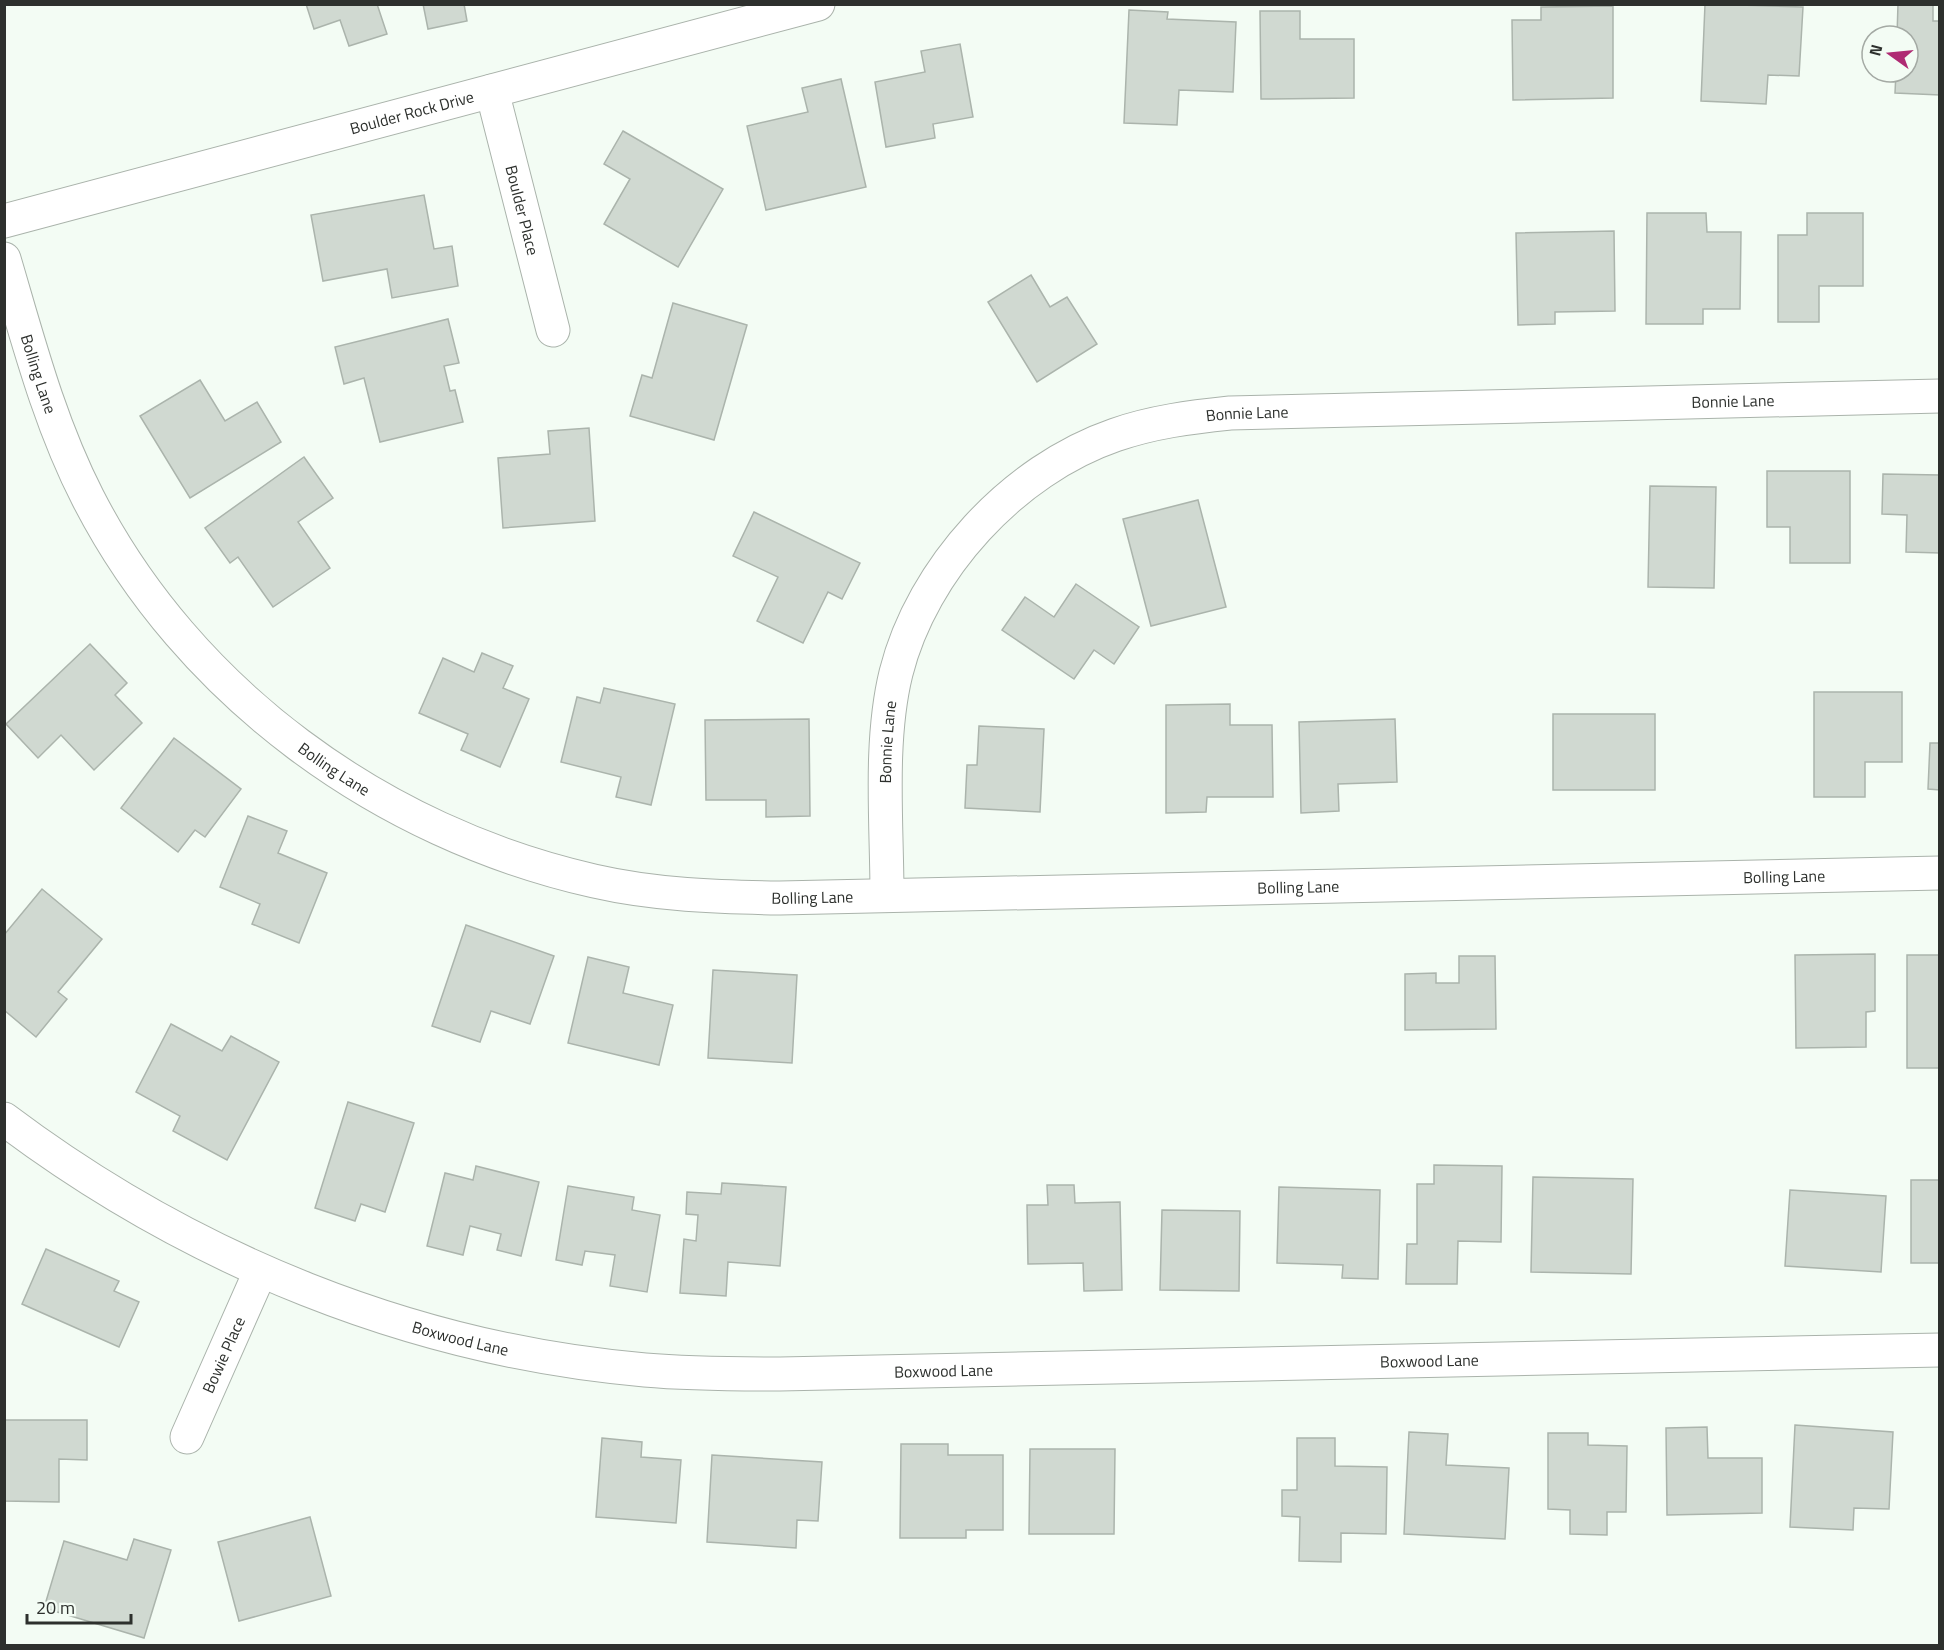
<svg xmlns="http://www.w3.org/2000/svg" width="1944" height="1650" font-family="'Titillium Web',sans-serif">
	<rect width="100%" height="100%" fill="#f3fcf4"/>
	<!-- building -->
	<g fill="#d0d9d1" stroke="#abb4ac" stroke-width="1.5">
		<path d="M306 4H377L387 34 349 46 340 20 314 29Z"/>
		<path d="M423 4H464L467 21 428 29Z"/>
		<path d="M1705 4 1803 7 1799 76 1768 75 1766 104 1701 101Z"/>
		<path d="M1898 4H1933V21H1940V95L1895 93 1896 72H1908V36H1897Z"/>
		<path d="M1613 6V98L1513 100 1512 20H1541V7Z"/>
		<path d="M1129 10 1168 12 1167 19 1236 22 1233 92 1179 90 1177 125 1124 123Z"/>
		<path d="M1260 11H1300V39H1354V98L1261 99Z"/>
		<path d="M960 44 973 117 933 124 935 138 886 147 875 82 925 72 921 51Z"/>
		<path d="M841 79 866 187 766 210 747 126 808 112 802 88Z"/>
		<path d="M623 131 723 189 678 267 604 224 630 179 604 164Z"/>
		<path d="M424 195 434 249 452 246 458 286 392 298 387 269 323 281 311 215Z"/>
		<path d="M1647 213H1706L1707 232H1741L1740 309H1703V324H1646Z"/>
		<path d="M1807 213H1863V286H1819V322H1778V235H1807Z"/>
		<path d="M1614 231 1615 311 1555 312V324L1518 325 1516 233Z"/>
		<path d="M1031 275 1050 307 1067 297 1097 344 1037 382 988 302Z"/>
		<path d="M673 303 747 325 714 440 630 416 642 375 652 378Z"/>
		<path d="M448 319 459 363 444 366 450 391 455 390 463 422 380 442 364 378 344 384 335 347Z"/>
		<path d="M200 380 225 421 257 402 281 442 190 498 140 416Z"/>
		<path d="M589 428 595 521 503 528 498 458 550 454 548 431Z"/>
		<path d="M304 457 333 498 298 522 330 568 273 607 238 557 230 563 205 528Z"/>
		<path d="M1767 471H1850V563H1790V527H1767Z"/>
		<path d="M1883 474 1940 475V553L1906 552 1907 515 1882 514Z"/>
		<path d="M1650 486 1716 487 1714 588 1648 587Z"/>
		<path d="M1198 500 1226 607 1151 626 1123 519Z"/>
		<path d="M754 512 860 563 842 599 828 592 803 643 757 621 778 577 733 556Z"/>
		<path d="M1076 584 1139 627 1114 664 1094 650 1074 679 1002 630 1025 597 1054 617Z"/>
		<path d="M90 644 127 683 115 695 142 723 94 770 61 735 38 758 6 724Z"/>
		<path d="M482 653 513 666 503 688 529 699 500 767 461 750 468 734 419 713 443 658 474 672Z"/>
		<path d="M604 688 675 704 651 805 616 797 621 777 561 762 577 697 600 703Z"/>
		<path d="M1814 692H1902V762H1865V797H1814Z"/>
		<path d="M1230 704V725H1272L1273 797H1207L1206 812 1166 813V705Z"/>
		<rect x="1553" y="714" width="102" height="76"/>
		<path d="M809 719 810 816 766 817V800H706L705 720Z"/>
		<path d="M1395 719 1397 782 1338 784 1339 811 1301 813 1299 722Z"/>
		<path d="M979 726 1044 729 1040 812 965 808 967 765H977Z"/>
		<path d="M174 738 241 789 205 837 195 830 178 852 121 808Z"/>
		<path d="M1930 743H1940V790L1928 789Z"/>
		<path d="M248 816 287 831 278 853 327 873 299 943 252 924 260 904 220 887Z"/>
		<path d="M42 889 102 939 58 992 67 999 36 1037 4 1010V935Z"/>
		<path d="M466 925 554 956 530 1024 491 1011 480 1042 432 1026Z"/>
		<path d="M1875 954V1011L1866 1012V1047L1796 1048 1795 955Z"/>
		<rect x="1907" y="955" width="33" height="113"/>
		<path d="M1459 956H1495L1496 1029 1405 1030V974L1436 973V983H1459Z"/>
		<path d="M588 957 629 967 623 993 673 1005 659 1065 568 1043Z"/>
		<path d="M713 970 797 975 792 1063 708 1058Z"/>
		<path d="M171 1024 222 1051 231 1036 279 1062 227 1160 173 1131 180 1116 136 1092Z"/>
		<path d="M348 1102 414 1123 385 1212 361 1204 355 1221 315 1208Z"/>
		<path d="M1434 1165 1502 1166 1501 1242 1458 1241 1457 1284H1406L1407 1244H1417V1184H1434Z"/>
		<path d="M476 1166 539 1182 521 1256 497 1250 501 1234 470 1226 463 1255 427 1246 445 1173 473 1180Z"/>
		<path d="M1533 1177 1633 1179 1631 1274 1531 1272Z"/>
		<rect x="1911" y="1180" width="29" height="83"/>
		<path d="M722 1183 786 1187 780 1266 728 1262 726 1296 680 1293 684 1239 696 1241 698 1215 686 1214 687 1192 721 1194Z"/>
		<path d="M1047 1185H1074L1075 1203 1120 1202 1122 1290 1084 1291 1083 1263 1028 1264 1027 1205H1048Z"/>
		<path d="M568 1186 634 1197 632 1210 660 1215 647 1292 610 1286 615 1255 585 1251 582 1265 556 1260Z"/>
		<path d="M1279 1187 1380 1190 1378 1279 1342 1278 1343 1265 1277 1263Z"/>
		<path d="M1790 1190 1886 1196 1881 1272 1785 1266Z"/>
		<path d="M1162 1210 1240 1211 1239 1291 1160 1290Z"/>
		<path d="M46 1249 119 1281 114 1291 139 1302 119 1347 22 1304Z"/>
		<path d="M4 1420H87V1460L59 1459V1502L4 1501Z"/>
		<path d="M1795 1425 1893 1432 1889 1509 1854 1508 1853 1530 1790 1527Z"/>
		<path d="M1707 1427 1708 1458H1762V1513L1667 1515 1666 1428Z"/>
		<path d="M1409 1432 1448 1434 1446 1465 1509 1468 1505 1539 1404 1534Z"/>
		<path d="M1548 1433H1588V1445L1627 1446 1626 1512H1607V1535L1570 1534V1510L1548 1509Z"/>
		<path d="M602 1438 642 1442 641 1457 681 1460 676 1523 596 1517Z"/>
		<path d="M1297 1438H1335V1466L1387 1467 1386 1534 1341 1533V1562L1299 1561 1300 1517 1282 1516V1490H1297Z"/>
		<path d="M901 1444H948V1455H1003V1530H966V1538H900Z"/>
		<path d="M1030 1449H1115L1114 1534H1029Z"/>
		<path d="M712 1455 822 1462 818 1521 797 1520 796 1548 707 1542Z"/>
		<path d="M310 1517 331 1596 239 1621 218 1542Z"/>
		<path d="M134 1539 171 1550 144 1638 44 1608 64 1541 127 1560Z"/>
	</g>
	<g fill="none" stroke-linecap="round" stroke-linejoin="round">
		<!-- minor casing -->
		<g stroke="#aab3ab" stroke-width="35">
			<g id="minor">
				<path id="s1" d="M492 91 553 330"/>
				<path id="s2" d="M4 221 818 4"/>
				<path id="s3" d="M4 259C28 340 49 422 88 498 188 693 381 833 594 881 655 895 717 897 780 898L1940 873"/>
				<path id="s4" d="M887 895C887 825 879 742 896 673 922 569 1013 470 1115 435 1152 422 1191 417 1230 413L1940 396"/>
				<path id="s5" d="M4 1119C190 1259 412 1350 645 1370 690 1374 735 1374 780 1374L1940 1350"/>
				<path id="s6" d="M187 1437 260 1272"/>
			</g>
		</g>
		<!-- minor -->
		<use href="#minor" stroke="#fff" stroke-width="33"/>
	</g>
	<g text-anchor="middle" stroke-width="4.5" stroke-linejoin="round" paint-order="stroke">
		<!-- street labels -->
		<g font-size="16" fill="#2d302d" stroke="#f3fcf4">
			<text dy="6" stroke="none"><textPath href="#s2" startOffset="422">Boulder Rock Drive</textPath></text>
			<text dy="6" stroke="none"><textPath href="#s1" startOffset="123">Boulder Place</textPath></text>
			<text dy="6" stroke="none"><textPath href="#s3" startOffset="120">Bolling Lane</textPath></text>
			<text dy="6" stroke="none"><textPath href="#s4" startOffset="1179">Bonnie Lane</textPath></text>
			<text dy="6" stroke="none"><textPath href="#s4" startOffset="693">Bonnie Lane</textPath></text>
			<text dy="6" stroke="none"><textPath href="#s4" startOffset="153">Bonnie Lane</textPath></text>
			<text dy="6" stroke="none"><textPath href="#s3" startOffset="624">Bolling Lane</textPath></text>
			<text dy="6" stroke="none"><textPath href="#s3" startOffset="2100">Bolling Lane</textPath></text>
			<text dy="6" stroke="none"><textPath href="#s3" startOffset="1614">Bolling Lane</textPath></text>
			<text dy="6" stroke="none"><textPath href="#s3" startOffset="1128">Bolling Lane</textPath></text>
			<text dy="6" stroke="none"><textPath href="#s5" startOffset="510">Boxwood Lane</textPath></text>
			<text dy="6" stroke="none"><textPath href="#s6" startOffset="90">Bowie Place</textPath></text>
			<text dy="6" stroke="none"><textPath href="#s5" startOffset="1482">Boxwood Lane</textPath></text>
			<text dy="6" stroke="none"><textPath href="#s5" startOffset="996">Boxwood Lane</textPath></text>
		</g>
	</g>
	<!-- border -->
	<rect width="1944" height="1650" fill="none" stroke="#2d302d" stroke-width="12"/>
	<!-- north arrow -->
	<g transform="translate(1890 54) rotate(285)"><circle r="28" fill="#f3fcf4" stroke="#a4aaa4" stroke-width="1.5"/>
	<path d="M0-4.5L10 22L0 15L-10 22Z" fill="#af2b73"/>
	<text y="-9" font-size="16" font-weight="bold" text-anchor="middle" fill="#2d302d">N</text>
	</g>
	<!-- scale -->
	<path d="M27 1614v9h104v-9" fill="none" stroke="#2d302d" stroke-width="3"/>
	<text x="36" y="1614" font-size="18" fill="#2d302d" stroke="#f3fcf4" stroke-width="4.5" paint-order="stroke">20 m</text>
</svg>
